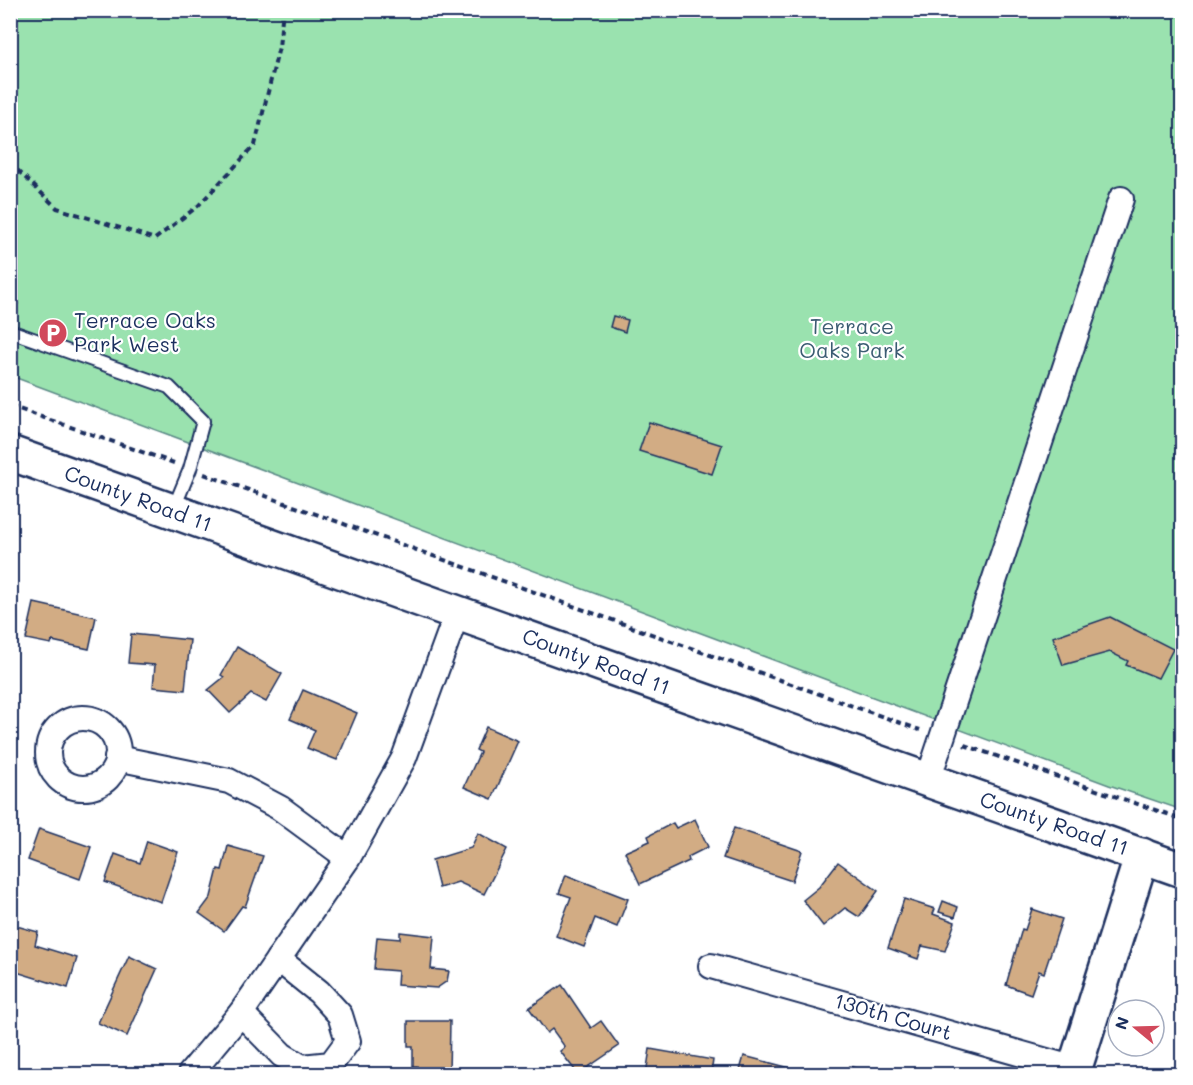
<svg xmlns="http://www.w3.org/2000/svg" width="1193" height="1085" font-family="Mali,sans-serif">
	<rect width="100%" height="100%" fill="#fff"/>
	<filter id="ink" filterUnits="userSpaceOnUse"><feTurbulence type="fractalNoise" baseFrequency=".0167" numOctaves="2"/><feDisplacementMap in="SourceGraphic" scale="12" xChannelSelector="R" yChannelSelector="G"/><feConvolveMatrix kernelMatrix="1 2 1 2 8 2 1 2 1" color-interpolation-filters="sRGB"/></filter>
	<g filter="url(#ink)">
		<!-- green -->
		<path fill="#9ae2af" stroke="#5a8886" stroke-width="1.5" d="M10 11H1182V810L1109 785 11 376Z"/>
		<!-- building -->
		<g fill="#d2ac84" stroke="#1b2f5e" stroke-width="1.5">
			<path d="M613 316 628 320 625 332 610 327Z"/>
			<path d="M649 422 722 445 712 474 639 451Z"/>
			<path d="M34 603 96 617 89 649 52 641 51 644 26 639Z"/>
			<path d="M1110 617 1173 649 1158 678 1126 665 1128 661 1110 652 1063 665 1053 637Z"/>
			<path d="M131 634 190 640 185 690 153 687 155 665 128 663Z"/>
			<path d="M237 647 282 674 266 702 251 694 230 713 208 690 224 677 221 675Z"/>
			<path d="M303 690 357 713 337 760 307 748 315 730 290 719Z"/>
			<path d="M486 727 518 741 492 799 464 787 480 752 476 750Z"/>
			<path d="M695 819 708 847 688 857 689 861 640 884 625 852 650 841 648 836 673 823 676 828Z"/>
			<path d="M734 828 802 851 792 881 723 858Z"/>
			<path d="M39 829 91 847 80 879 28 860Z"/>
			<path d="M478 833 507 849 484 894 458 882 439 888 432 860 471 848Z"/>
			<path d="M147 841 178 852 161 902 105 882 115 854 140 863Z"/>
			<path d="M228 846 263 856 245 907 242 906 224 931 199 913 211 897 218 869 222 870Z"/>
			<path d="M838 862 878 891 859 917 845 908 823 926 803 900 819 887Z"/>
			<path d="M566 875 628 899 617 927 595 918 584 947 556 936 571 897 559 893Z"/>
			<path d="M904 899 935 909 933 914 955 922 945 951 922 946 918 959 888 948Z"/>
			<path d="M943 901 958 907 955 917 939 912Z"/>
			<path d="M1032 909 1062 919 1044 973 1039 971 1031 994 1006 985 1022 929 1025 930Z"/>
			<path d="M13 925 38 932 35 945 77 958 68 988 10 970V932Z"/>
			<path d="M400 932 434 936 431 969 449 971 447 981 437 988 397 985 398 971 374 969 377 937 400 939Z"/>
			<path d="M129 956 157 969 127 1036 98 1023Z"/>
			<path d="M562 985 591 1028 601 1021 619 1046 578 1074 560 1051 565 1047 552 1029 547 1033 529 1008Z"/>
			<path d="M408 1021H450L449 1074H416L417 1066H413V1046H408Z"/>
			<path d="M650 1049 713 1060 711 1074H646Z"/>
			<path d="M744 1056 813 1074H739Z"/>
			<path d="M849 1066 874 1074H846Z"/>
		</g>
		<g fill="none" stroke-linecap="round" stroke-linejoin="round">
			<!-- lane casing -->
			<g stroke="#1b2f5e" stroke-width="16">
				<path id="lane" d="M10 331 169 387 203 421 190 469 173 510"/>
			</g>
			<!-- street casing -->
			<g stroke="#1b2f5e" stroke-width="28">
				<g id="street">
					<circle cx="83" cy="753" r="35"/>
					<path d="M117 758 229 781 280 808 348 858"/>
					<path d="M928 780 1121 199"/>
					<path d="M711 966 1075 1069"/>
					<path d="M241 1013 282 1055 302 1067 331 1064 348 1041 340 1015 319 992 278 959"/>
					<path d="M190 1074 241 1013 348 858 404 758 457 613"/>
				</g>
			</g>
			<!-- secondary casing -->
			<g stroke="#1b2f5e" stroke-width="38">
				<g id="secondary">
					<path d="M10 453 637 677 1182 870"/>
					<path d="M1073 1074 1142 855"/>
				</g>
			</g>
			<!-- path -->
			<g stroke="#1b2f5e" stroke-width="4" stroke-dasharray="6 4.5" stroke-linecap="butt">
				<path d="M10 163 57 208 155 239 198 206 255 145 279 47 283 10"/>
				<path d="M10 291 17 305"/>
				<path d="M10 406 174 463"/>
				<path d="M204 474 920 730"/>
				<path d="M964 745 1182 819"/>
			</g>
			<!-- lane -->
			<use href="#lane" stroke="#fff" stroke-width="12"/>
			<!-- street -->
			<use href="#street" stroke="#fff" stroke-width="24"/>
			<!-- secondary -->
			<use href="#secondary" stroke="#fff" stroke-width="33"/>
		</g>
	</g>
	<!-- icons -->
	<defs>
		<g id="parking-disc" transform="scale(1.5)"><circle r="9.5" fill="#d1495b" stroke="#fff"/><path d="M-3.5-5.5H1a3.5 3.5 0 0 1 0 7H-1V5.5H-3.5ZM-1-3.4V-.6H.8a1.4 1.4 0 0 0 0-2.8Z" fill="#fff"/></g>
	</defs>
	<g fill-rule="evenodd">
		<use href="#parking-disc" x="53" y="333"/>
	</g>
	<g text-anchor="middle" stroke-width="4.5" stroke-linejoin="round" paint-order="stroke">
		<!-- poi labels -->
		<g font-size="21" fill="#1b2f5e" stroke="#fff" text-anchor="start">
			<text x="74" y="328">Terrace Oaks<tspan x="74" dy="24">Park West</tspan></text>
		</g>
		<!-- park labels -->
		<g font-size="21" fill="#3b5c72" stroke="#fff">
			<text x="852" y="334">Terrace<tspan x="852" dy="24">Oaks Park</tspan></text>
		</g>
		<!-- street labels -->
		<g font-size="21" fill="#1b2f5e" stroke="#fff">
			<text transform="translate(138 499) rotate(20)" y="7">County Road 11</text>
			<text transform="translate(596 662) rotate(20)" y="7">County Road 11</text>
			<text transform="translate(1054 824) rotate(19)" y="7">County Road 11</text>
			<text transform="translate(893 1017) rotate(16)" y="7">130th Court</text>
		</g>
	</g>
	<!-- margin -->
	<rect width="1193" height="1085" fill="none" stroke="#fff" stroke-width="36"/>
	<rect x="18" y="18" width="1157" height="1049" fill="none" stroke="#1b2f5e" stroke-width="2" filter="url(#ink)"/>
	<!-- north arrow -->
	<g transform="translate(1136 1028) rotate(289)"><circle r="28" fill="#ffffff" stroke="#a4acbf" stroke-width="1.5"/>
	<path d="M0-4.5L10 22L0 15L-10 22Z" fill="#d1495b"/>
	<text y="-9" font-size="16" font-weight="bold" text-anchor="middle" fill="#1b2f5e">N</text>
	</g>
</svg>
